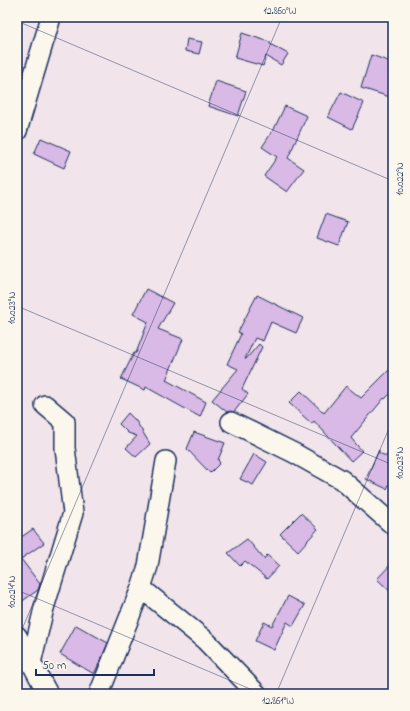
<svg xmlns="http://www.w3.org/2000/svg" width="410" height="711" font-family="'Indie Flower',sans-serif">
	<rect width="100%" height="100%" fill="#f1e4ea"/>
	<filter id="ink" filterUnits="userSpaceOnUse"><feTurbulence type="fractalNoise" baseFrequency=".025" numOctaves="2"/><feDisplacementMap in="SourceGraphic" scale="8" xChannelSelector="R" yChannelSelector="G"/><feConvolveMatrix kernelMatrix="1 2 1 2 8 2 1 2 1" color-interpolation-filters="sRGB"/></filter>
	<g filter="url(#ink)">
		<!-- building -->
		<g fill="#d9b9e5" stroke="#1b2f5e">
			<path d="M242 33 270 42V44L288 54 281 65 266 56 263 66 235 58Z"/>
			<path d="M187 39 202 42 199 54 185 51Z"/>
			<path d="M371 55 391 62 389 69 393 70V98L361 88Z"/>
			<path d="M216 81 246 91 238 116 208 106Z"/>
			<path d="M341 92 364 103 352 129 328 117Z"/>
			<path d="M285 106 307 116 288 158 304 169 287 192 264 176 277 157 262 147 274 129Z"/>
			<path d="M41 138 71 151 64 168 34 154Z"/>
			<path d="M326 214 348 222 339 246 317 238Z"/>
			<path d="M146 289 173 303 158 329 183 339 166 380 206 402 200 417 146 387 145 390 121 379 134 353H136L148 322 133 314Z"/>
			<path d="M257 295 303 318 296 333 271 322 263 341 255 338 245 359H246L259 344 262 347 242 389 248 394 234 412 230 411 227 412 212 400 238 369 227 364 241 334 238 332Z"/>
			<path d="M393 366V391L385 399 384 398 351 438 362 451 351 461 314 421 312 424 289 403 301 391 324 413 346 386 361 398Z"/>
			<path d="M128 413 136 421 150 444 136 457 126 448 137 436 128 433 119 424Z"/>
			<path d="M194 432 225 443 218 460 220 463 210 473 187 449Z"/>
			<path d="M379 450V453L393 459V476L387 489 366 479Z"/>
			<path d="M254 454 267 462 253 485 240 479Z"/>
			<path d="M301 513 318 529 298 551 280 534Z"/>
			<path d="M33 529 44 543 21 559 40 584 38 590 17 605V540Z"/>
			<path d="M247 539 264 559 267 555 279 566 267 579 245 561 240 566 228 553Z"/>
			<path d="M393 562V594L377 579Z"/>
			<path d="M288 596 305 605 293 626 287 622 274 650 255 641 264 622 272 626Z"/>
			<path d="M76 625 108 643 97 668 94 674 60 654Z"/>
		</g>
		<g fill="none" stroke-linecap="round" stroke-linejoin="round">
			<!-- minor casing -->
			<g stroke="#1b2f5e" stroke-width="22">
				<g id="minor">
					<path d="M17 131 51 17"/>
					<path d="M231 422 294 453 342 480 393 525"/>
					<path d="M141 588 205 640 257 694"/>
					<path d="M17 636 48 694"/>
					<path d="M31 663 44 608 73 513 65 448V422L45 405"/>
					<path d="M99 694 141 588 148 566 166 461"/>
				</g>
			</g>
			<!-- minor -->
			<use href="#minor" stroke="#fbf7ec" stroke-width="19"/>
		</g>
	</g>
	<!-- ticks -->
	<path fill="none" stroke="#1b2f5e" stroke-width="1" stroke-opacity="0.45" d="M17 21 393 181M17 306 393 465M17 590 262 694M17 641 282 17M276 694 393 419"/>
	<!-- margin -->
	<rect width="410" height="711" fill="none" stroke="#fbf7ec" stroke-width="44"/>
	<!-- scale -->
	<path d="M36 669v6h118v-6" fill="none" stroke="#1b2f5e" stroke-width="2"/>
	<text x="42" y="669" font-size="12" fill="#1b2f5e" stroke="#fbf7ec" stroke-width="3" paint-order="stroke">50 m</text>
	<rect x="22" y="22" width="366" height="667" fill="none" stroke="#1b2f5e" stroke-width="1.5"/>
	<g font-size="10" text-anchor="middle" fill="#1b2f5e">
		<text x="280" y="14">12.860°W</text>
		<text transform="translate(399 179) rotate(-90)" y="4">10.022°N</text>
		<text transform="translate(11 308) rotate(-90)" y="4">10.023°N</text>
		<text transform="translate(399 463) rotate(-90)" y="4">10.023°N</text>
		<text transform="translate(11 592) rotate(-90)" y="4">10.024°N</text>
		<text x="278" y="704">12.861°W</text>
	</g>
</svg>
